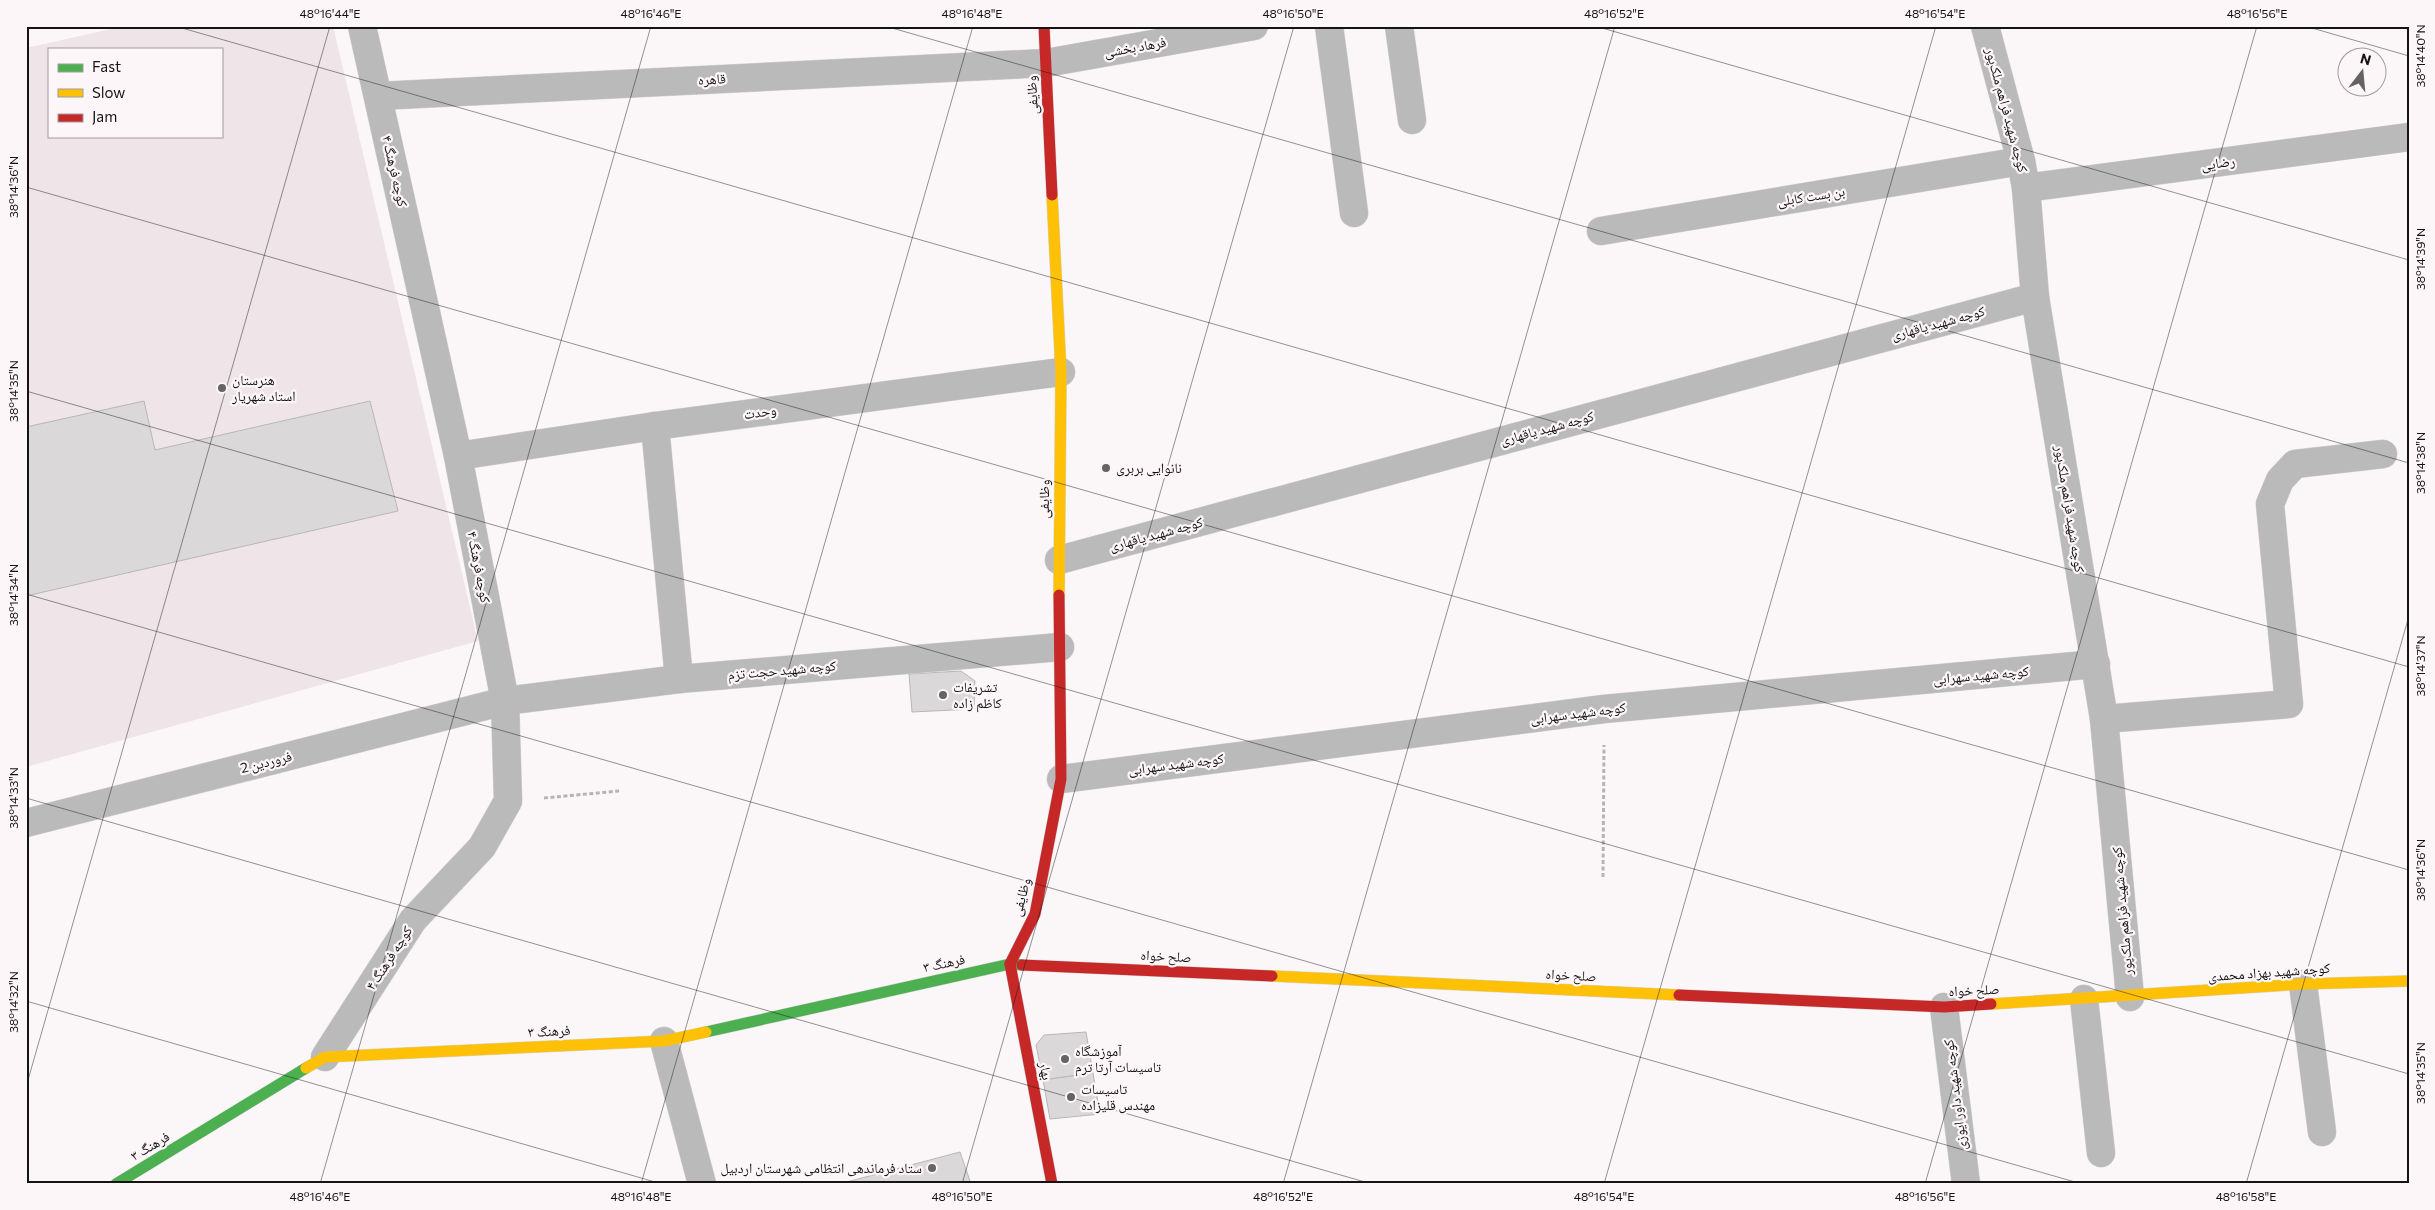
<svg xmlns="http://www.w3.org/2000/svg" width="2435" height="1210" font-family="Commissioner,'Noto Naskh Arabic',sans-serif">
	<rect width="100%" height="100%" fill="#fbf7f9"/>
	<!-- built -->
	<path fill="#efe5e9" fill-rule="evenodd" d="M124 26H333L478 641 26 767V48ZM49 49H221V136H49Z"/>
	<!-- building -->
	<g fill="#dbd8da" stroke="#b8b6b8">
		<path d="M144 401 155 450 370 401 398 511 26 596V427Z"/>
		<path d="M961 671 975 681 974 709 912 712 909 674Z"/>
		<path d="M1086 1032 1093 1073 1043 1080 1036 1045 1044 1035Z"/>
		<path d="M1093 1073 1100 1114 1050 1119 1043 1080Z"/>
		<path d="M960 1152 971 1184H839Z"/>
	</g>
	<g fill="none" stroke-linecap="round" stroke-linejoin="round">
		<!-- street casing -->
		<g stroke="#d5d3d4" stroke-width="29">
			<g id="street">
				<path d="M1329 26 1354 213"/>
				<path d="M1399 26 1412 120"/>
				<path d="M1985 26 2021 161 2026 188 2035 297 2104 719 2130 997"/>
				<path d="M378 96 1046 63 1254 26"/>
				<path d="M2026 188 2409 137"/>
				<path d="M1601 231 2021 161"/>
				<path d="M655 426 679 679"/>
				<path d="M458 456 655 426 1061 372"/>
				<path d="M1059 560 2035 297"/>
				<path d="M2104 719 2289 704 2270 504 2280 480 2295 464 2383 454"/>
				<path d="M1061 779 1604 709 2096 664"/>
				<path d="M26 823 505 701 679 679 1060 647"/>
				<path d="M2303 984 2322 1132"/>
				<path d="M2084 999 2101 1153"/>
				<path d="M1944 1007 1966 1184"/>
				<path d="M664 1041 702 1184"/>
				<path d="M325 1057 413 920 482 847 508 801 505 701 458 456 362 26"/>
			</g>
		</g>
		<!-- fast casing -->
		<g stroke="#d5d3d4" stroke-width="12">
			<g id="fast">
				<path d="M706 1032 1010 964 1022 965"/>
				<path d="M116 1184 306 1068"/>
			</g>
		</g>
		<!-- slow casing -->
		<g stroke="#d5d3d4" stroke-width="12">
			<g id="slow">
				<path d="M1052 195 1061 372 1059 595"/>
				<path d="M1272 976 1679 995"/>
				<path d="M1991 1004 2303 984 2409 981"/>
				<path d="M306 1068 325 1057 664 1041 706 1032"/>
			</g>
		</g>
		<!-- jam casing -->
		<g stroke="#d5d3d4" stroke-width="12">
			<g id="jam">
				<path d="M1044 26 1052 195"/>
				<path d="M1010 964 1035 914 1061 779 1059 595"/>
				<path d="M1010 964 1052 1184"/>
				<path d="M1022 965 1272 976"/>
				<path d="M1679 995 1944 1007 1991 1004"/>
			</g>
		</g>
		<!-- path -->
		<g stroke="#b5b3b4" stroke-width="3" stroke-dasharray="4 2.5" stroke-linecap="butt">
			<path d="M544 798 619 791"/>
			<path d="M1603 877 1604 745"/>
		</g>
		<!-- street -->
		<use href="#street" stroke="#bbbaba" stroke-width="28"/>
		<!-- fast -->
		<use href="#fast" stroke="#4caf50" stroke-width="11"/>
		<!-- slow -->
		<use href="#slow" stroke="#ffc107" stroke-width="11"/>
		<!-- jam -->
		<use href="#jam" stroke="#c62828" stroke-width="11"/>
	</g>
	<!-- ticks -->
	<path fill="none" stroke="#151314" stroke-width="1" stroke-opacity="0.45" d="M175 26 2409 667M885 26 2409 463M1595 26 2409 260M2305 26 2409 56M26 187 2409 870M26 391 2409 1074M26 594 2082 1184M26 798 1372 1184M26 1001 662 1184M26 1087 330 26M320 1184 651 26M641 1184 973 26M962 1184 1294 26M1283 1184 1615 26M1604 1184 1936 26M1925 1184 2257 26M2246 1184 2409 616"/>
	<!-- markers -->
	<g fill="#666364" stroke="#fcf6f8" stroke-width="2">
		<circle cx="222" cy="388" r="5"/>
		<circle cx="1106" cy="468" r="5"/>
		<circle cx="943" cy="695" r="5"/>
		<circle cx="1065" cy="1059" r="5"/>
		<circle cx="1071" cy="1097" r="5"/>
		<circle cx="932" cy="1168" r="5"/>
	</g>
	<g text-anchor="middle" stroke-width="4.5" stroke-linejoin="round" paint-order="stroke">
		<!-- street labels -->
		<g font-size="14" fill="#151314" stroke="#fcf6f8">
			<text transform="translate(1135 47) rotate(-10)" y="5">فرهاد بخشی</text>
			<text transform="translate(712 79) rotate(-3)" y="5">قاهره</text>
			<text transform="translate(1032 95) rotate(-93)" y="5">وظایفی</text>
			<text transform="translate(2007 110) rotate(75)" y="5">کوچه شهید فراهم ملک‌پور</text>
			<text transform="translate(2218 163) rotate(-8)" y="5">رضایی</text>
			<text transform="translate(395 171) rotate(77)" y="5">کوچه فرهنگ ۴</text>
			<text transform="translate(1811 196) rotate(-9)" y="5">بن بست کابلی</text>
			<text transform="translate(1938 323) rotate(-15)" y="5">کوچه شهید یاقهاری</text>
			<text transform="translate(760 412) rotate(-8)" y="5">وحدت</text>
			<text transform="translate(1547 428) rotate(-15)" y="5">کوچه شهید یاقهاری</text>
			<text transform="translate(1044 499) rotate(-89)" y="5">وظایفی</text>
			<text transform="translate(2070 509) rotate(81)" y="5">کوچه شهید فراهم ملک‌پور</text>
			<text transform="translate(1156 534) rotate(-15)" y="5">کوچه شهید یاقهاری</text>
			<text transform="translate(479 567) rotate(79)" y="5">کوچه فرهنگ ۴</text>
			<text transform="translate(782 670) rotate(-5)" y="5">کوچه شهید حجت تزم</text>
			<text transform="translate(1981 675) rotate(-5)" y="5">کوچه شهید سهرابی</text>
			<text transform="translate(1578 713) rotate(-7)" y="5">کوچه شهید سهرابی</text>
			<text transform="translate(266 762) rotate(-14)" y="5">فروردین 2</text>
			<text transform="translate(1176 764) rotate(-7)" y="5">کوچه شهید سهرابی</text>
			<text transform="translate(1021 897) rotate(-75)" y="5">وظایفی</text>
			<text transform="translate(2122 911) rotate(-95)" y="5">کوچه شهید فراهم ملک‌پور</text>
			<text transform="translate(1166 956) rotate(3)" y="5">صلح خواه</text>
			<text transform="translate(389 958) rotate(-57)" y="5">کوچه فرهنگ ۴</text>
			<text transform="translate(944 963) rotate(-12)" y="5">فرهنگ ۳</text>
			<text transform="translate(2269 972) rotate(-4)" y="5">کوچه شهید بهزاد محمدی</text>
			<text transform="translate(1571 975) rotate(3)" y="5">صلح خواه</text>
			<text transform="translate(1974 990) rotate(-3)" y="5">صلح خواه</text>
			<text transform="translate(549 1031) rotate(-3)" y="5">فرهنگ ۳</text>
			<text transform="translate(1046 1071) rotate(79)" y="5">بهار</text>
			<text transform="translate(1955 1095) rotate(-97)" y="5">کوچه شهید داور ایوزی</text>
			<text transform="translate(150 1146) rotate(-31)" y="5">فرهنگ ۳</text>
		</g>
		<!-- poi labels -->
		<g font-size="14" fill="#151314" stroke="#fcf6f8" text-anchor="start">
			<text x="232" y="385">هنرستان<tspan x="232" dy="16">استاد شهریار</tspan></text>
			<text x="1116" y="473">نانوایی بربری</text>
			<text x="953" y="692">تشریفات<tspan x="953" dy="16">کاظم زاده</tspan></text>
			<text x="1075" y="1056">آموزشگاه<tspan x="1075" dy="16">تاسیسات آرتا ترم</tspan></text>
			<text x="1081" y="1094">تاسیسات<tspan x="1081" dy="16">مهندس قلیزاده</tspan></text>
			<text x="922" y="1173" text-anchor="end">ستاد فرماندهی انتظامی شهرستان اردبیل</text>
		</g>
	</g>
	<!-- border -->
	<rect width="2435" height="1210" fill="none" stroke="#fcf6f8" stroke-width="55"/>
	<!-- legend -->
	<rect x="48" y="48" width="175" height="90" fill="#fcf6f8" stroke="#a09b9d"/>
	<rect x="58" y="64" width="25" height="8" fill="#4caf50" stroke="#a09b9d"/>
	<text x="92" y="72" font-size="15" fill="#151314">Fast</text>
	<rect x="58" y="89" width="25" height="8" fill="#ffc107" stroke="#a09b9d"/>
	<text x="92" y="98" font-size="15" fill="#151314">Slow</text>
	<rect x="58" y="114" width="25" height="8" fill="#c62828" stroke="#a09b9d"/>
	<text x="92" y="122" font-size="15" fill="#151314">Jam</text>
	<!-- north arrow -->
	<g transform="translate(2362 72) rotate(16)"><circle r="24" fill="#fcf6f8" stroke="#a09b9d"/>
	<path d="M0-4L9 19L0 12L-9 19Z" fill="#666364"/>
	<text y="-8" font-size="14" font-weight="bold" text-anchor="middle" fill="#151314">N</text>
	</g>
	<rect x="28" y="28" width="2380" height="1154" fill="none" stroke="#151314" stroke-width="2"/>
	<g font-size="12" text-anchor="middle" fill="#151314">
		<text x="330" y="18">48°16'44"E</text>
		<text x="651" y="18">48°16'46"E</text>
		<text x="972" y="18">48°16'48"E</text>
		<text x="1293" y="18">48°16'50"E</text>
		<text x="1614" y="18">48°16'52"E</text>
		<text x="1935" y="18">48°16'54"E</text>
		<text x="2257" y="18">48°16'56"E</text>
		<text transform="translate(2421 56) rotate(-90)" y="4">38°14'40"N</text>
		<text transform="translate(14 187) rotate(-90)" y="4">38°14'36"N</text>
		<text transform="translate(2421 259) rotate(-90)" y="4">38°14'39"N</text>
		<text transform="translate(14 391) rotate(-90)" y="4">38°14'35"N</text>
		<text transform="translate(2421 463) rotate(-90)" y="4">38°14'38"N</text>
		<text transform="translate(14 595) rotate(-90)" y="4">38°14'34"N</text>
		<text transform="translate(2421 666) rotate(-90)" y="4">38°14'37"N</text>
		<text transform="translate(14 798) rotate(-90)" y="4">38°14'33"N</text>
		<text transform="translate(2421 870) rotate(-90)" y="4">38°14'36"N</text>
		<text transform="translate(14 1002) rotate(-90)" y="4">38°14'32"N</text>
		<text transform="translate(2421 1073) rotate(-90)" y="4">38°14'35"N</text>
		<text x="320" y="1201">48°16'46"E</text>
		<text x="641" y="1201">48°16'48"E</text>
		<text x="962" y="1201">48°16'50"E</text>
		<text x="1283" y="1201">48°16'52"E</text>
		<text x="1604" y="1201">48°16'54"E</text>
		<text x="1925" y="1201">48°16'56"E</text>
		<text x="2246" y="1201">48°16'58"E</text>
	</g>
</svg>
